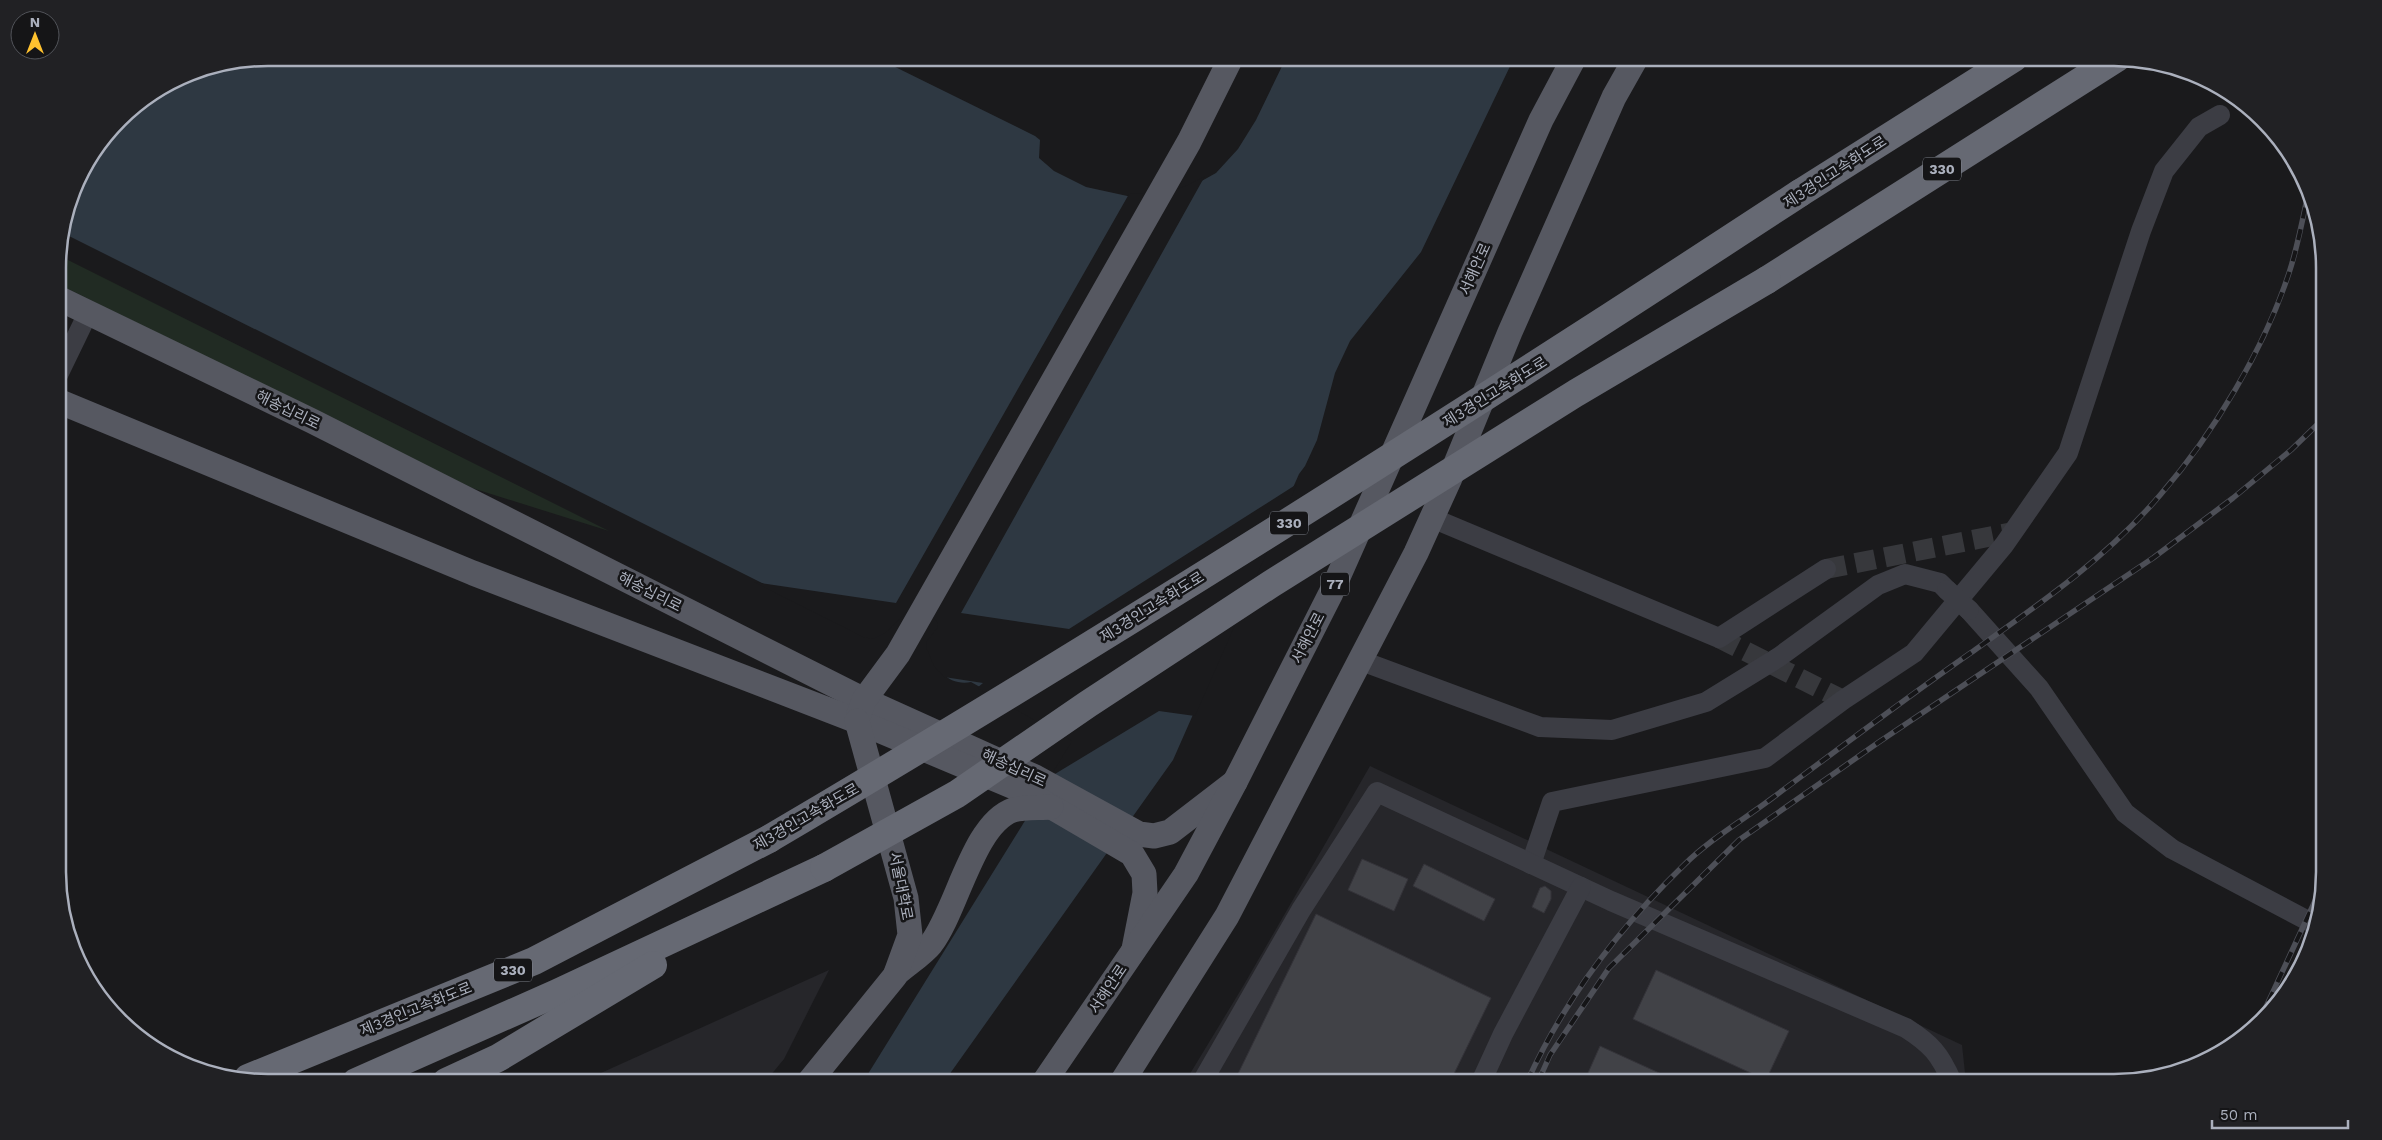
<svg xmlns="http://www.w3.org/2000/svg" width="2382" height="1140" font-family="'Work Sans','Noto Sans KR',sans-serif">
	<rect width="100%" height="100%" fill="#1a1a1c"/>
	<!-- built -->
	<g fill="#26262a">
		<path d="M1370 766 1962 1045 1966 1082H1185L1242 988Z"/>
		<path d="M829 970 784 1059 765 1082H581Z"/>
	</g>
	<!-- green -->
	<path fill="#212b23" d="M58 255 609 531 472 488 58 284Z"/>
	<!-- water -->
	<path fill="#2e3842" d="M268 58H877L1035 136 1040 140 1039 158 1054 171 1086 187 1132 197 1189 188 1216 173 1238 149 1256 120 1286 58H1514L1421 252 1350 341 1335 373 1317 440 1305 466 1299 474 1173 760 944 1082H863L1075 740 971 682C962 684 948 682 943 672 937 662 938 632 940 621L926 605 830 617 63 233 79 175 129 110 188 73Z"/>
	<!-- pier -->
	<path fill="#1a1a1c" d="M1205 176 961 613 1069 629 1297 484 1195 716 1159 711 1050 777 1072 741 977 688 983 683 944 677 934 666 926 647 927 641 938 627 937 622 932 616 910 609 885 633 873 639 863 637 754 582 896 603 1129 194 1166 193 1188 185Z"/>
	<!-- building -->
	<g fill="#414247" stroke="#343339">
		<path d="M1362 859 1408 879 1394 911 1348 890Z"/>
		<path d="M1424 864 1495 899 1484 921 1413 886Z"/>
		<path d="M1545 886 1551 891V899L1544 913 1532 907 1540 888Z"/>
		<path d="M1316 914 1491 998 1450 1082H1234Z"/>
		<path d="M1656 970 1789 1031 1766 1080 1633 1019Z"/>
		<path d="M1600 1046 1679 1082H1584Z"/>
	</g>
	<g fill="none" stroke-linecap="round" stroke-linejoin="round">
		<!-- minor-tunnel -->
		<g stroke="#37383c" stroke-width="20" stroke-dasharray="20 10" stroke-linecap="butt">
			<path d="M1826 569 2013 532"/>
			<path d="M1719 638 1843 700"/>
		</g>
		<!-- minor -->
		<g stroke="#3c3d44" stroke-width="20">
			<path d="M58 375 88 313"/>
			<path d="M1432 518 1719 638 1826 569"/>
			<path d="M1969 610 2039 688 2125 813 2172 849 2314 924"/>
			<path d="M1359 660 1540 727 1612 730 1706 702 1779 657 1878 585 1905 574 1940 583 1947 590"/>
			<path d="M1531 864 1552 802 1765 758 1843 700 1914 653 2004 545 2068 453 2141 231 2164 171 2199 127 2220 115"/>
			<path d="M1202 1082 1301 910 1377 792 1611 901 1906 1028C1931 1044 1940 1054 1952 1082"/>
			<path d="M1481 1082 1503 1034 1581 887"/>
		</g>
		<!-- major -->
		<g stroke="#565861" stroke-width="25">
			<path d="M58 298 312 421 864 700 1035 777 1139 834 1154 836 1170 832 1235 782"/>
			<path d="M58 401 473 573 857 721 1026 792 1132 854 1144 874 1145 893 1134 949"/>
			<path d="M859 714 864 700 898 654 1189 142 1231 58"/>
			<path d="M896 974C907 964 922 955 931 944 957 910 973 824 1013 810 1024 807 1039 808 1051 807"/>
			<path d="M809 1082 895 976 910 935 906 898 857 721"/>
			<path d="M1044 1082 1186 874 1235 782 1331 593 1541 120 1574 58"/>
			<path d="M1122 1082 1227 916 1416 553 1450 478 1510 332 1614 97 1636 58"/>
		</g>
		<!-- highway -->
		<g stroke="#666973" stroke-width="28">
			<path d="M1800 193 2014 58"/>
			<path d="M1767 280 2117 58"/>
			<path d="M248 1078 534 961 769 839"/>
			<path d="M356 1082 557 993 824 868"/>
			<path d="M446 1082 498 1058 653 965"/>
		</g>
		<!-- rail casing -->
		<g stroke="#4d4f57" stroke-width="5.5">
			<g id="rail">
				<path d="M2283 993 2313 928"/>
				<path d="M2259 1022 2321 888"/>
				<path d="M1527 1082C1564 1000 1619 928 1684 865 1709 840 1743 820 1771 799 1837 750 1902 701 1969 654 2037 606 2107 558 2161 494 2214 433 2264 349 2289 273 2298 246 2303 217 2309 189"/>
				<path d="M1538 1082 1550 1055 1609 968 1739 840 1879 742 2153 558 2233 498 2291 450 2323 419"/>
			</g>
		</g>
		<!-- rail -->
		<use href="#rail" stroke="#151517" stroke-width="4" stroke-dasharray="11" stroke-linecap="butt"/>
		<!-- minor-bridge -->
		<path stroke="#3c3d44" stroke-width="20" d="M1947 590 1969 610"/>
		<!-- highway-bridge -->
		<g stroke="#666973" stroke-width="28">
			<path d="M769 839C1118 633 1461 415 1800 193"/>
			<path d="M824 868 957 794 1088 704 1271 584 1576 393 1767 280"/>
		</g>
	</g>
	<g text-anchor="middle" stroke-width="5" stroke-linejoin="round" paint-order="stroke">
		<!-- shield labels -->
		<g fill="#151517" stroke="#7e828b" stroke-width="1">
			<rect x="1923" y="157.5" width="38" height="23" rx="4"/>
			<rect x="1270" y="511.5" width="38" height="23" rx="4"/>
			<rect x="1321" y="572.5" width="28" height="23" rx="4"/>
			<rect x="494" y="958.5" width="38" height="23" rx="4"/>
		</g>
		<g font-size="14" font-weight="bold" fill="#abb0bd">
			<text x="1942" y="174">330</text>
			<text x="1289" y="528">330</text>
			<text x="1335" y="589">77</text>
			<text x="513" y="975">330</text>
		</g>
		<!-- street labels -->
		<g font-size="15" fill="#abb0bd" stroke="#151517">
			<text transform="translate(1835 172) rotate(-33)" y="5">제3경인고속화도로</text>
			<text transform="translate(1475 269) rotate(-66)" y="5">서해안로</text>
			<text transform="translate(1495 392) rotate(-32)" y="5">제3경인고속화도로</text>
			<text transform="translate(288 410) rotate(26)" y="5">해송십리로</text>
			<text transform="translate(650 592) rotate(27)" y="5">해송십리로</text>
			<text transform="translate(1152 607) rotate(-32)" y="5">제3경인고속화도로</text>
			<text transform="translate(1308 638) rotate(-63)" y="5">서해안로</text>
			<text transform="translate(1014 768) rotate(25)" y="5">해송십리로</text>
			<text transform="translate(806 817) rotate(-30)" y="5">제3경인고속화도로</text>
			<text transform="translate(901 886) rotate(79)" y="5">서울대학로</text>
			<text transform="translate(1108 989) rotate(-56)" y="5">서해안로</text>
			<text transform="translate(416 1009) rotate(-22)" y="5">제3경인고속화도로</text>
		</g>
	</g>
	<!-- crop -->
	<path d="M0 0H2382V1140H0ZM268 66H2114A202 202 0 0 1 2316 268V872A202 202 0 0 1 2114 1074H268A202 202 0 0 1 66 872V268A202 202 0 0 1 268 66Z" fill="#212124" fill-rule="evenodd"/>
	<path fill="none" stroke="#abb0bd" stroke-width="2.5" d="M268 66H2114A202 202 0 0 1 2316 268V872A202 202 0 0 1 2114 1074H268A202 202 0 0 1 66 872V268A202 202 0 0 1 268 66Z"/>
	<!-- north arrow -->
	<g transform="translate(35 35)"><circle r="24" fill="#151517" stroke="#515359"/>
	<path d="M0-4L9 19L0 12L-9 19Z" fill="#ffc22f"/>
	<text y="-8" font-size="14" font-weight="bold" text-anchor="middle" fill="#abb0bd">N</text>
	</g>
	<!-- scale -->
	<path d="M2212 1120v8h136v-8" fill="none" stroke="#abb0bd" stroke-width="2.5"/>
	<text x="2220" y="1120" font-size="15" fill="#abb0bd" stroke="#151517" stroke-width="4" paint-order="stroke">50 m</text>
</svg>
